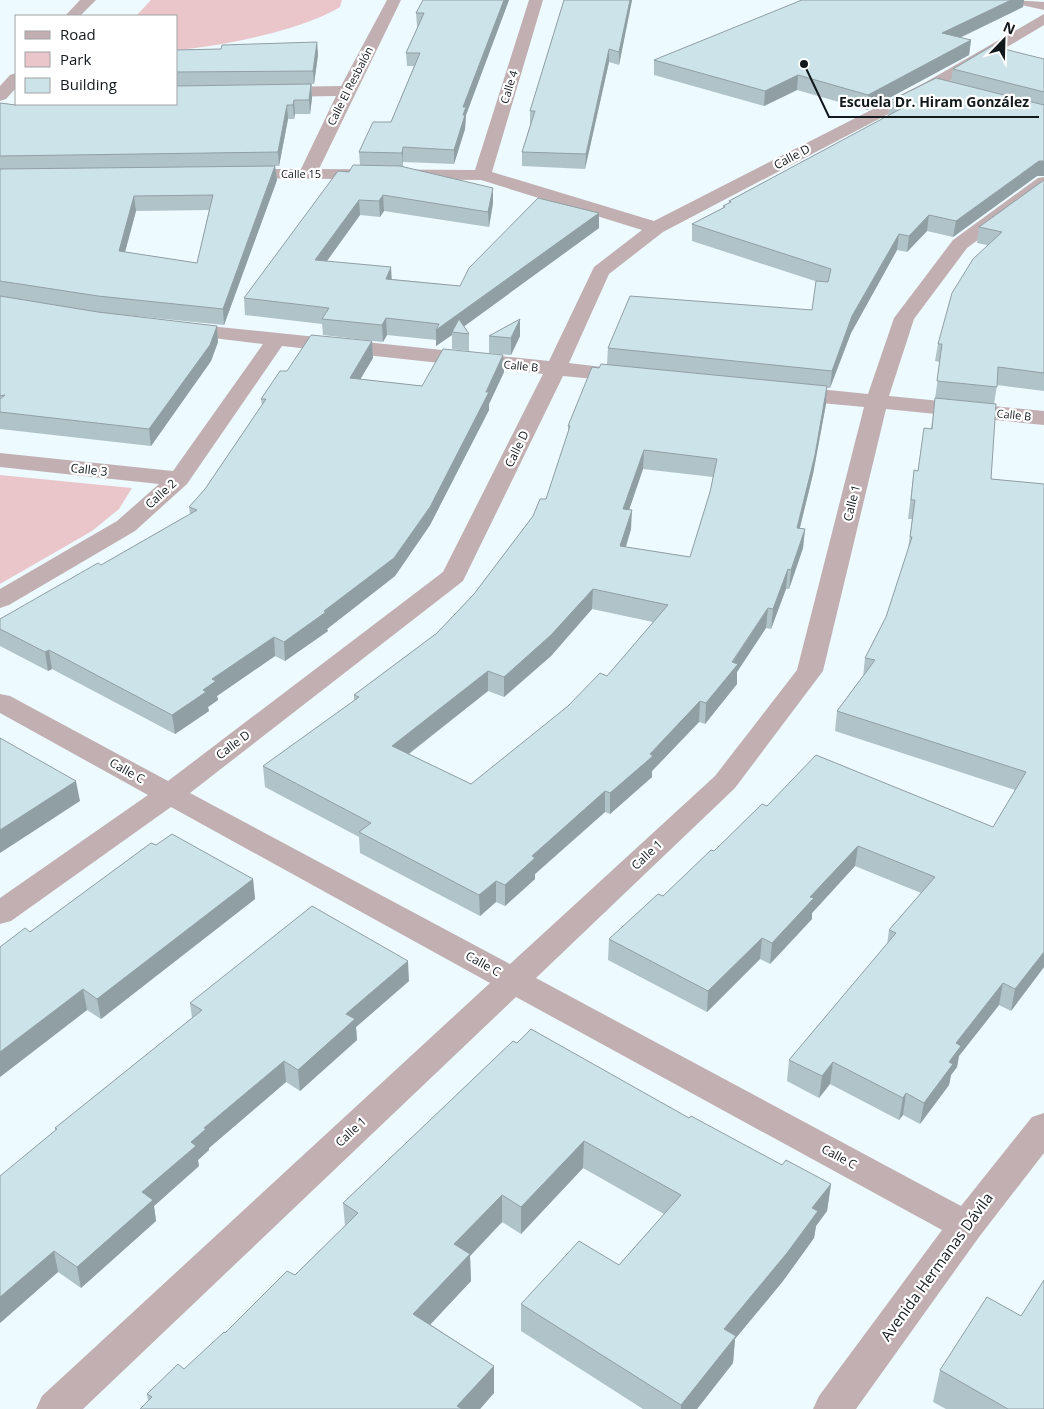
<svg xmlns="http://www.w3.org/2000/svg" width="1044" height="1409" font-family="'Open Sans',sans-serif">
	<rect width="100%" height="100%" fill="#edfaff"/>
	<!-- green -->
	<g fill="#eac6cb">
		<path d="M151 0H342L340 7C303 30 220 47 176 50V16H136Z"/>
		<path d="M0 475 132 488 119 509 92 531 0 584Z"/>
	</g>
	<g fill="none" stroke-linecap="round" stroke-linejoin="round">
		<!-- minor -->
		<g fill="#c2afb1" fill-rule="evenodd">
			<path d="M80 0H96L80 16H65Z"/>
			<path d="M387 0H401L319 169 475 170 529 0H543L492 172 654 221 926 82 1044 14V25L938 88 663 232 609 274 569 363 635 371 638 376 635 381 627 382 563 376 463 581 190 793 510 964 715 776 797 670 864 407 789 400 781 398 778 393 781 388 789 386 868 394 894 318 953 240 1038 178 1044 177V191L967 248 914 319 889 396 1044 411V425L886 409 823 671 735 788 536 978 961 1206 1032 1117 1044 1113V1153L979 1237 856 1409H813L819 1396 942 1230 516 997 83 1409H36L42 1396 490 983 171 807 11 921 0 924V898L148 795 0 713V694L10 696 168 781 443 572 543 374 282 346 187 484 135 531 9 605 0 608V589L117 521 159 484 0 467V453L173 471 263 344 173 333 170 329 173 325 180 323 549 361 594 267 642 230 481 180 232 178 229 174 232 170 238 169H301L336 96 275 97 267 92 275 87 341 86Z"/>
			<path d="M1011 0 1044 2V10L1013 3Z"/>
			<path d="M16 73V88L6 99 0 101V86L10 75Z"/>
		</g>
	</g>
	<!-- wall -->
	<g fill="#b0c3c9" fill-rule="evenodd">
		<path d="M423 0H509L466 115 465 129 454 164 403 162V166L493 203 489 227 384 211 380 217 360 215 327 261 391 279 460 286 599 213V228L464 326 469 334V351L452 349V335L436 346V340L387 335 383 342 323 335 322 324 245 315 244 298 349 172 360 165 359 152 391 122 414 66H407L406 53 418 26H417L416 13Z"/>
		<path d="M564 0H632L619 65 609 62 585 169 522 166V152L530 125V111Z"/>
		<path d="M1023 7 960 38 971 40 969 55 867 110 797 90 764 106 654 75V60Z"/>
		<path d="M317 42 318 55 314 84H312V98L310 114H295L294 119H288L279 166H275L277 180 224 325 105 313 217 326 218 342 211 361 151 446 0 429V103L16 105 176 104V50L221 49ZM209 210 197 263 125 252 136 211Z"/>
		<path d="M1044 59V176H1037L953 237 927 231 907 252 897 250 851 333 830 388H827L826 404 813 474 800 528 805 529 803 548 789 589H786L771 629 766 628 737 672V684L705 724 699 722 652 771V777L610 814 605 812 535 874V879L505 906 496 902 480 916 360 853 359 837 265 787 263 766 354 701V695L437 633 474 594 546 499 568 433V426L599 368 607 364 608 348 812 310 818 282 692 241V224L723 208V206L729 203V201L888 116 890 101 951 81 953 69ZM643 469 713 477 710 492 690 557 626 547 631 529 629 509ZM592 609 653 622 607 676 471 784 409 754 488 691 504 697 551 656Z"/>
		<path d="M1044 180V391L997 385 994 404 991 479 1044 484V967L1011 1011 999 1005 959 1056 957 1067 951 1075 949 1085 920 1124 903 1115 899 1120 830 1084 819 1098 787 1081 789 1060 887 945 889 930 921 893 855 866 812 913V919L770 964 760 959 707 1012 608 960 609 939 663 896 714 851 767 806 993 827 1015 790 835 731 837 711 863 677 865 658 886 617 908 550 912 519H908L914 470 918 471 931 429 935 399 940 362 935 361 938 344 987 245 977 243 979 227Z"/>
		<path d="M520 319V336L511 355 489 353V336Z"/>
		<path d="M372 341 373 358 360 379 422 386 504 372 489 404V410L430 525 395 576 327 629 328 631 285 661 275 656 217 696 218 700 208 707 209 711 175 734 52 669 48 671 0 646V619L101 565 190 514 189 507 205 489 262 405 261 399 287 371Z"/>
		<path d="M156 845 253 879 255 899 101 1019 87 1010 0 1077V947L30 932Z"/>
		<path d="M409 981 356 1027 357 1040 300 1091 286 1082 209 1148V1150L198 1160 199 1166 154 1206 156 1221 81 1288 58 1272 0 1323 55 1131V1128L192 1018 190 1003Z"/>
		<path d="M513 1041 689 1118 782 1165 831 1184 827 1211 816 1226 814 1238 783 1281 735 1339 733 1363 697 1409H643L521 1331V1304L619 1265 664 1214 583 1168 521 1234 502 1222 470 1256 471 1281 430 1324 494 1366V1393L480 1409H140L148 1401 147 1394 184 1369 225 1333 295 1275 345 1226 343 1203Z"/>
		<path d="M1021 1316 1044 1409H946L933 1402 940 1370Z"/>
	</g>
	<!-- shaded-wall -->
	<g fill="#909fa4">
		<path d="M504 0H509L466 115 465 129 454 164V150L463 107Z"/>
		<path d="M630 0H632L619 65V52Z"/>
		<path d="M1011 0H1024L1023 7 940 47 942 33Z"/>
		<path d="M971 40 969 55 867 110 868 95Z"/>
		<path d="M317 42 318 55 314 84 313 71Z"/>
		<path d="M609 49V62L585 169 586 154Z"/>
		<path d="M798 75 797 90 764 106 765 91Z"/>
		<path d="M311 84 312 98 310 114 309 100Z"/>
		<path d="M294 100 295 114 294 119 293 105Z"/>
		<path d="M287 105 288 119 279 166 278 152Z"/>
		<path d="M403 147V167L402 153Z"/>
		<path d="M1039 161H1044V176H1037L953 237 956 221Z"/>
		<path d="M275 166 277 180 224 325 223 309Z"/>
		<path d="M493 188V203L489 227 488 212Z"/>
		<path d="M383 195 384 211 380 217 379 201Z"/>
		<path d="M134 196 136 211 121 267 119 251Z"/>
		<path d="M359 200 360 215 316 276 315 260Z"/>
		<path d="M599 213V228L455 333 452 332V335L436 346V330Z"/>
		<path d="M929 215 927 231 907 252 909 236Z"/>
		<path d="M899 234 897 250 851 333 830 388 832 371 852 316Z"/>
		<path d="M391 267 392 283 386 279Z"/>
		<path d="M386 318 387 335 383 342 382 325Z"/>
		<path d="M520 319V336L511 355V338Z"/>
		<path d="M217 326 218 342 211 361 151 446 149 429Z"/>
		<path d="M372 341 373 358 351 395 350 378Z"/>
		<path d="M503 355 504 372 489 404V410L430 525 395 576 327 629 328 631 285 661 284 642 324 611 486 392Z"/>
		<path d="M827 386 826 404 813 474 795 547 797 528Z"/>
		<path d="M644 450 643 469 623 528V509Z"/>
		<path d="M632 510 631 529 620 566V546Z"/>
		<path d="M805 529 803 548 789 589 791 570Z"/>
		<path d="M788 569 786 589 771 629 773 609Z"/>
		<path d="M593 589 592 609 551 656 504 697V677Z"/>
		<path d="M768 608 766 628 737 672V684L705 724 706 703Z"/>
		<path d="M274 637 275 656 217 696 218 700 208 707 209 711 175 734 172 715 212 679Z"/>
		<path d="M49 650 52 669 48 671 45 652Z"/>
		<path d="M488 671V691L393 766 392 746Z"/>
		<path d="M700 701 699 722 652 771V777L610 814V793L650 754Z"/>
		<path d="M76 781 80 801 0 853V830Z"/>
		<path d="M605 791V812L535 874V879L505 906V885L532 856Z"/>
		<path d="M858 846 855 866 812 913V919L770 964 772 943 810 897Z"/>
		<path d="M253 879 255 899 101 1019 97 999Z"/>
		<path d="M496 881V902L480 916 479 895Z"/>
		<path d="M762 938 760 959 707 1012 708 991Z"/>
		<path d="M1044 952V967L1011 1011 1015 989Z"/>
		<path d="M408 961 409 981 356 1027 357 1040 300 1091 298 1070 346 1014Z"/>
		<path d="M1003 983 999 1005 959 1056 957 1067 951 1075 949 1085 920 1124 924 1103 949 1062 956 1043Z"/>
		<path d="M83 989 87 1010 0 1077V1052Z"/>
		<path d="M284 1061 286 1082 209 1148V1150L198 1160 199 1166 154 1206 156 1221 81 1288 77 1267 142 1192 204 1128Z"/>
		<path d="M833 1062 830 1084 819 1098 822 1076Z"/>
		<path d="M906 1093 903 1115 899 1120 903 1098Z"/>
		<path d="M584 1141 583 1168 521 1234V1207Z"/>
		<path d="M831 1184 827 1211 816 1226 814 1238 783 1281 735 1339 733 1363 697 1409H681V1405L724 1329 812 1208Z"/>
		<path d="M502 1195V1222L470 1256 471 1281 415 1341 413 1314 454 1244Z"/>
		<path d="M54 1251 58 1272 0 1323V1297Z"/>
		<path d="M494 1366V1393L480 1409H457V1406Z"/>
	</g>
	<!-- building -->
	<g fill="#cde3ea" stroke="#909fa4" fill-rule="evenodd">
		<path d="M423 0H504L463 107H466L463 115H465L454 150 403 147 402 153 359 152 373 122H391L420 53H406L424 13H416Z"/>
		<path d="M564 0H630L619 52 609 49 586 154 522 152 535 111H530Z"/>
		<path d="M802 0H1011L942 33 971 40 868 95 798 75 765 91 654 60Z"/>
		<path d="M317 42 313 71 176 72V50L221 49 222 45Z"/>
		<path d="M992 46 1044 59V92L953 69Z"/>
		<path d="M936 78 1044 105V161H1039L956 221 929 215 909 236 899 234 852 316 832 371 608 348 630 296 812 310 816 281 828 282 831 269 692 224 725 207 723 206 731 202 729 201 906 106 890 101Z"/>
		<path d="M311 84 309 100H294L293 105H287L278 152 0 156V103L16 105V103L176 104V86Z"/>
		<path d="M353 165 400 166 493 188 488 212 383 195 379 201 359 200 315 260 391 267 386 279 460 286 469 268 538 198 599 213 436 330 439 324 386 318 382 325 322 319 329 308 244 298 338 171 349 172Z"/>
		<path d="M275 166 223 309 98 296 0 281V169ZM213 195 197 263 119 251 134 196Z"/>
		<path d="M1044 180V373L998 367 997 387 937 381 942 344H938L952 293 973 259 1002 232 979 227Z"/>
		<path d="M0 296 98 312 217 326 210 345 149 429 0 412V399L5 395 0 396Z"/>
		<path d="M459 319 469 334 452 332Z"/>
		<path d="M520 319 511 338 489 336Z"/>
		<path d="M311 335 372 341 350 378 422 386 443 349 503 355 486 392H489L430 507 394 558 324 611 326 612 284 642 274 637 212 679 216 681 203 690 206 692 172 715 49 650 45 652 0 629V619L98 563 101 565 197 510 189 507 205 489 266 399H261L280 371H287Z"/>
		<path d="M601 364 827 386 815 455 797 528 805 529 791 570 788 569 773 609 768 608 732 662 738 664 706 703 700 701 650 754 653 756 610 793 605 791 532 856 535 858 505 885 496 881 479 895 359 832 371 823 263 766 359 697 354 695 437 633 474 594 533 516 540 499H546L570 426H568L592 367 599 368ZM644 450 717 459 710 492 690 557 620 546 632 510 623 509ZM593 589 668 605 607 676 600 673 568 706 471 784 392 746 488 671 504 677 551 635Z"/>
		<path d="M935 398 996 404 991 479 1044 484V952L1015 989 1003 983 956 1043 961 1046 949 1062 953 1064 924 1103 906 1093 903 1098 833 1062 822 1076 789 1060 896 933 889 930 935 877 858 846 810 897 814 898 772 943 762 938 708 991 609 939 658 894 663 896 711 850 714 851 762 804 767 806 816 755 993 827 1026 772 837 711 875 660 865 658 886 617 912 537H910L915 500H911L914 470 918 471 924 428 932 429Z"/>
		<path d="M0 738 76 781 0 830Z"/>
		<path d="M172 834 253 879 97 999 83 989 0 1052V947L25 928 30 932 151 843 156 845Z"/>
		<path d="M312 906 408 961 346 1014 355 1019 298 1070 284 1061 204 1128 206 1129 191 1142 196 1146 142 1192 153 1200 77 1267 54 1251 0 1297V1176L57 1129 55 1128 202 1010 190 1003Z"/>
		<path d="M531 1029 689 1118 691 1116 782 1165 786 1160 831 1184 812 1208 818 1211 787 1253 724 1329 736 1336 681 1405 521 1304 579 1241 619 1265 681 1195 584 1141 521 1207 502 1195 454 1244 470 1254 413 1314 494 1366 457 1406 462 1409H140L152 1397 147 1394 178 1364 184 1369 224 1332 225 1333 287 1271 295 1275 358 1213 343 1203 513 1041 517 1043Z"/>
		<path d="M1044 1280V1409H1008L940 1370 987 1297 1021 1316Z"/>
	</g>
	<g text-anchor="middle" stroke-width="4.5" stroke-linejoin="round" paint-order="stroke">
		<!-- far-street labels -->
		<g font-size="11" fill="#12191c" stroke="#fff">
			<text transform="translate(350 86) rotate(-63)" y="4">Calle El Resbalón</text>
			<text transform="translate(509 87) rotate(-73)" y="4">Calle 4</text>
			<text x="301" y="178">Calle 15</text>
			<text transform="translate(521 366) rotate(6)" y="4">Calle B</text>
			<text transform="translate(1014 415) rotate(6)" y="4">Calle B</text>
		</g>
		<!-- street labels -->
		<g font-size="12" fill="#12191c" stroke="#fff">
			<text transform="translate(792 157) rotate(-28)" y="4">Calle D</text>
			<text transform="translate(517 449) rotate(-64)" y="4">Calle D</text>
			<text transform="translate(89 470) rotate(6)" y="4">Calle 3</text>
			<text transform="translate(161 494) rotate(-42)" y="4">Calle 2</text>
			<text transform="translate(852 503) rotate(-76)" y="4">Calle 1</text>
			<text transform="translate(233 745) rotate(-37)" y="4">Calle D</text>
			<text transform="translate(127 771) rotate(29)" y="4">Calle C</text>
			<text transform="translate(647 855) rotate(-43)" y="4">Calle 1</text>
			<text transform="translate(483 964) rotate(29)" y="4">Calle C</text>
			<text transform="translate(351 1132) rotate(-43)" y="4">Calle 1</text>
			<text transform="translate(839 1157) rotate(28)" y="4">Calle C</text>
		</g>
		<!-- near-street labels -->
		<g font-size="15" fill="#12191c" stroke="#fff">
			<text transform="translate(937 1267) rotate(-54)" y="5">Avenida Hermanas Dávila</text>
		</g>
	</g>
	<!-- callouts -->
	<path fill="none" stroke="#12191c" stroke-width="2" d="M804 64L829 117H1039"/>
	<circle fill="#12191c" stroke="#fff" stroke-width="2" cx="804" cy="64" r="5"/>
	<g font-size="14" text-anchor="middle" font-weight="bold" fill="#12191c" stroke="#fff" stroke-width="4.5" stroke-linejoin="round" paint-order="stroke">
		<text x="934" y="107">Escuela Dr. Hiram González</text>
	</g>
	<!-- legend -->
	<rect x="15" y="15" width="162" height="90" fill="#ffffff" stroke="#a0a3a4"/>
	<rect x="25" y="31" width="25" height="8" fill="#c2afb1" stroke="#a0a3a4"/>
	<text x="60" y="40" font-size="15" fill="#12191c">Road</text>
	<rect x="25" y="52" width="25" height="15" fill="#eac6cb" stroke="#a0a3a4"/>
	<text x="60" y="65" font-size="15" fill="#12191c">Park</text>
	<rect x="25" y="78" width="25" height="15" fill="#cde3ea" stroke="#a0a3a4"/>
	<text x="60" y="90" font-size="15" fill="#12191c">Building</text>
	<!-- north arrow -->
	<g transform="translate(1004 40) rotate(23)" stroke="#ffffff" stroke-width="4" paint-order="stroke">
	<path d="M0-4L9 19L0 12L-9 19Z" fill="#12191c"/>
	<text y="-8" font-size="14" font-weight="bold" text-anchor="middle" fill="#12191c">N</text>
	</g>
</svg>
